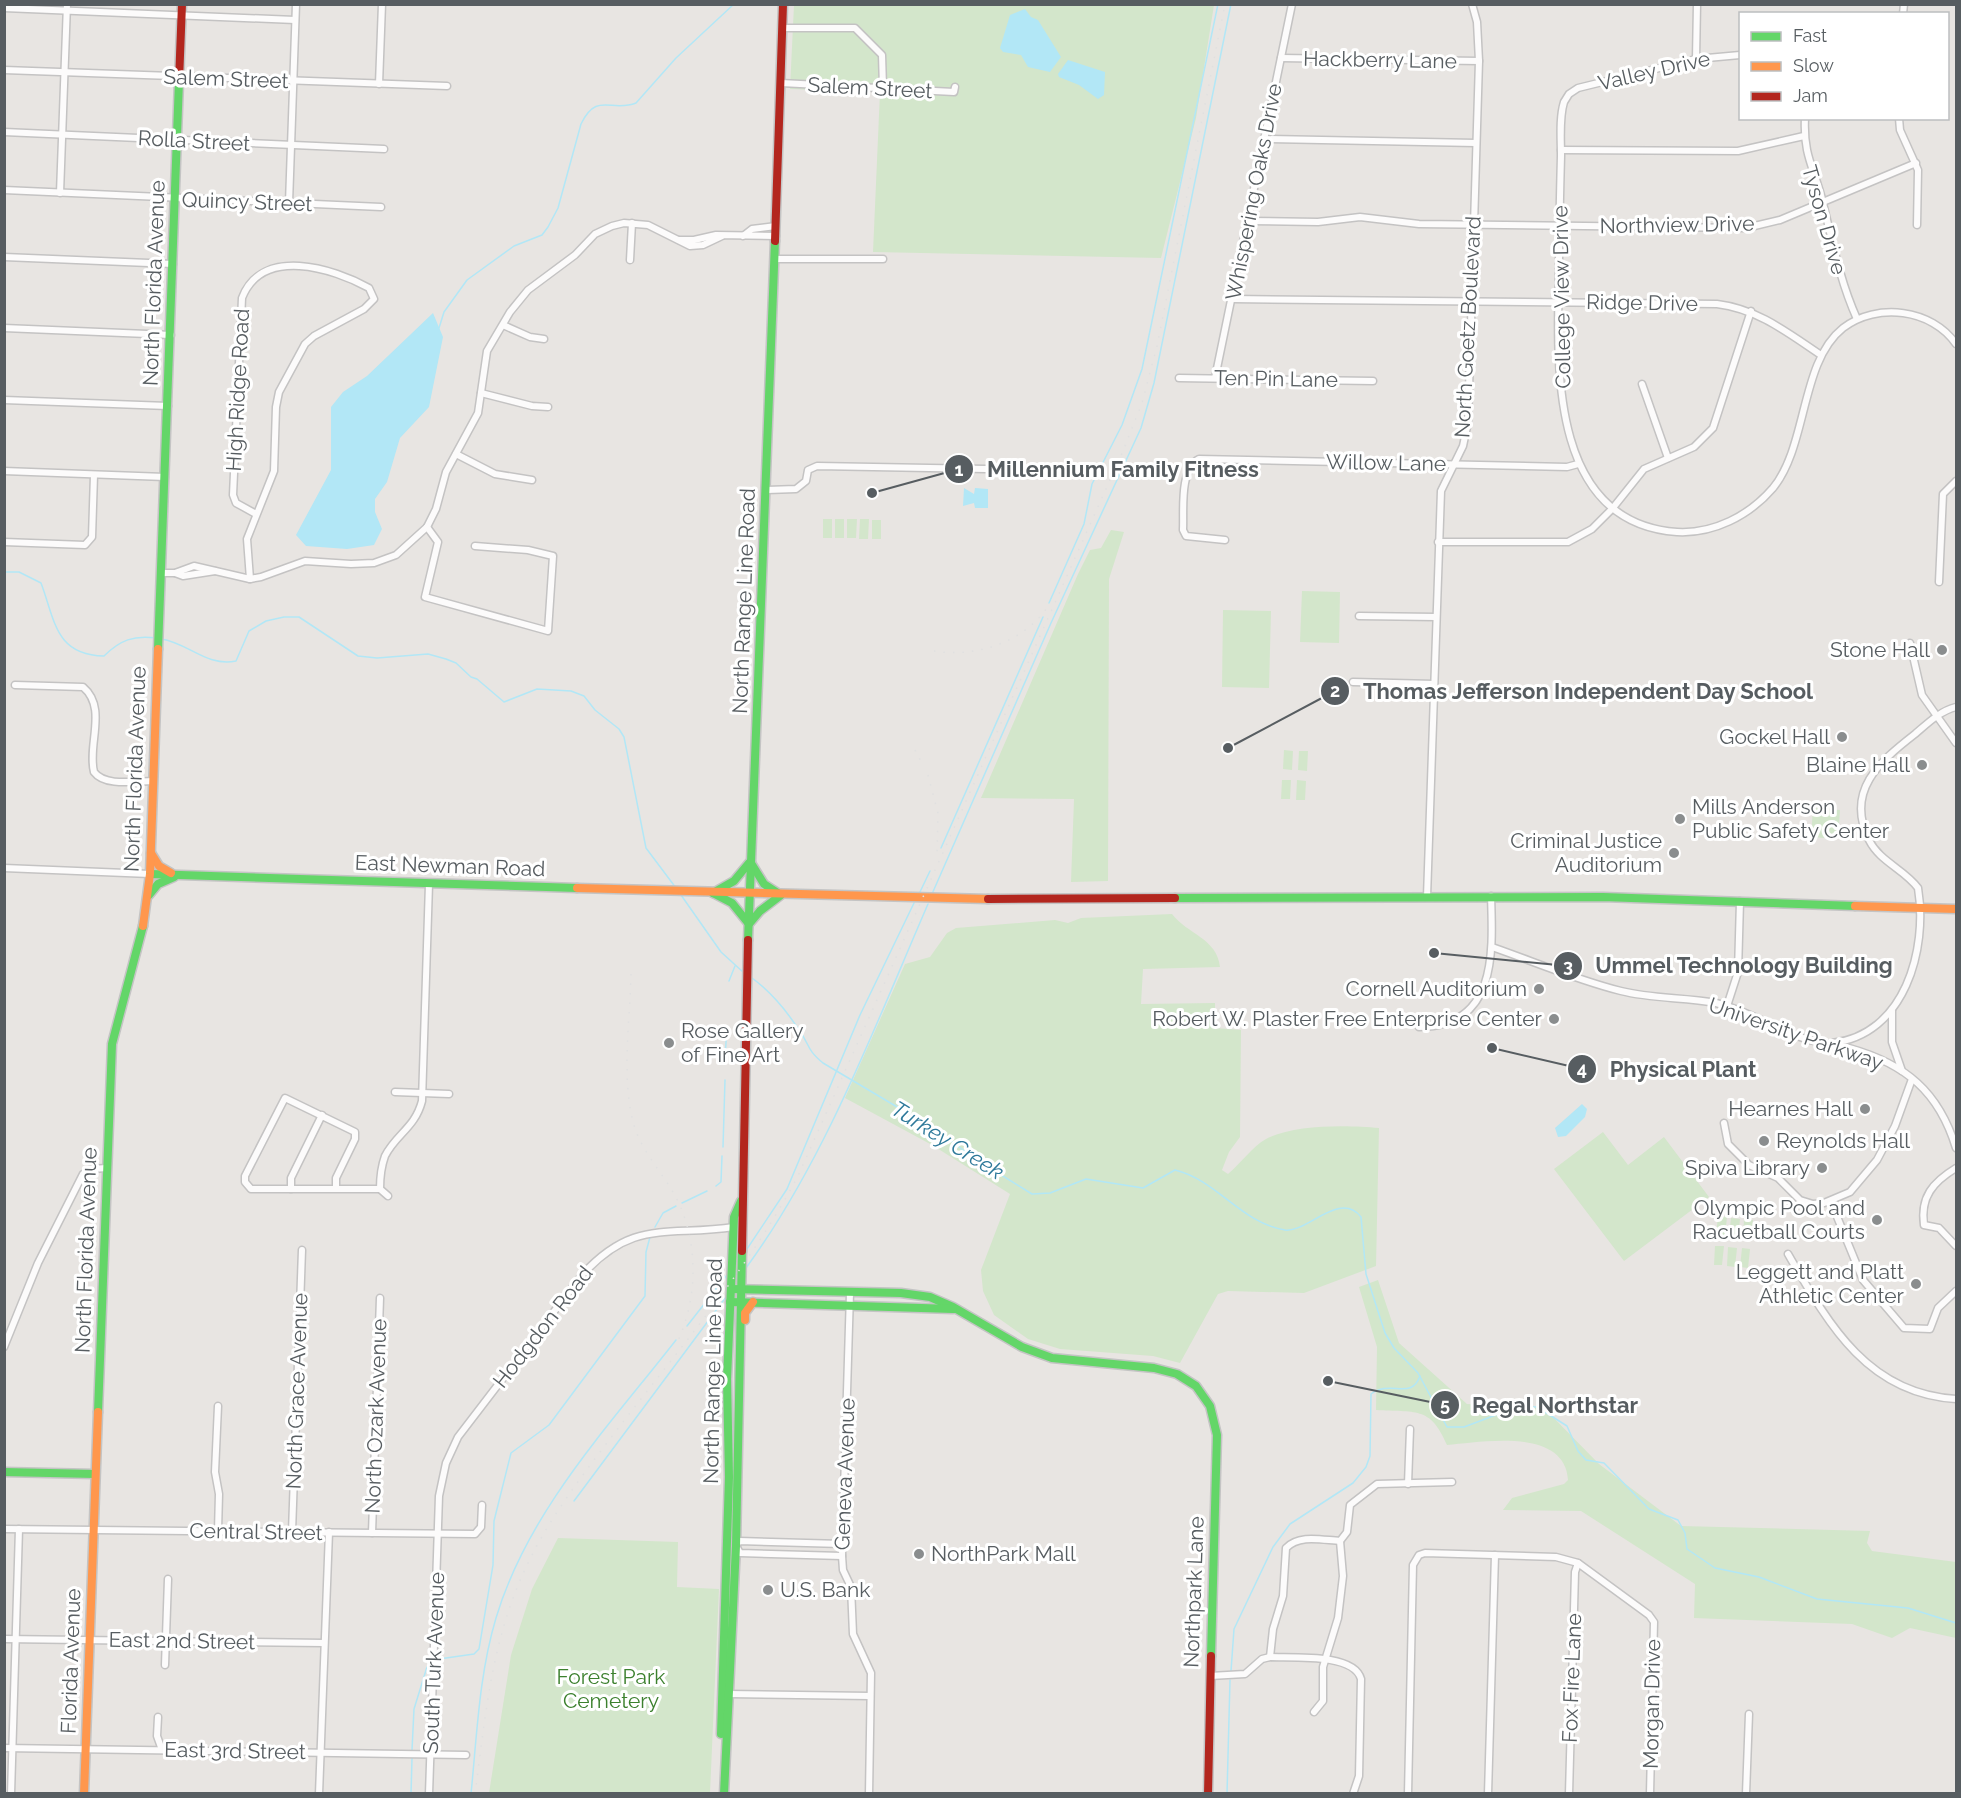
<svg xmlns="http://www.w3.org/2000/svg" width="1961" height="1798" font-family="Raleway,sans-serif">
	<rect width="100%" height="100%" fill="#e8e5e2"/>
	<!-- green -->
	<g fill="#d3e6cb">
		<path d="M794 5H1214L1196 118 1161 258 873 252 880 92 790 89Z"/>
		<rect x="823" y="519" width="9" height="19"/>
		<rect x="835" y="519" width="9" height="19"/>
		<path d="M847 519H857L856 538H847Z"/>
		<path d="M860 519H869L868 539H859Z"/>
		<rect x="872" y="520" width="9" height="19"/>
		<path d="M1111 530 1124 532 1109 579 1108 881 1071 882 1074 799 981 798 1078 574 1090 550 1101 548Z"/>
		<path d="M1302 591 1340 592 1339 643 1300 642Z"/>
		<path d="M1223 610 1271 611 1269 688 1222 687Z"/>
		<path d="M1284 750 1293 751 1292 770 1283 769Z"/>
		<path d="M1299 751H1308L1307 771 1298 770Z"/>
		<path d="M1282 780H1291L1290 799H1281Z"/>
		<path d="M1297 780 1306 781 1305 800H1296Z"/>
		<path d="M1813 808 1840 810 1838 839 1811 837Z"/>
		<path d="M1172 914C1187 934 1217 938 1220 967L1143 969 1141 1004 1215 1003V1028L1241 1030 1240 1137 1229 1152 1222 1170 1228 1174C1241 1163 1252 1147 1266 1139 1294 1124 1348 1125 1379 1128L1376 1266 1304 1293 1228 1291 1218 1294 1180 1363 1153 1356 1060 1349 1028 1339 994 1315 983 1291 981 1270 1010 1194 932 1145 845 1098 905 964 930 957 947 933 956 928 1055 920 1068 923 1081 918Z"/>
		<path d="M1603 1132 1628 1165 1664 1137 1709 1197 1624 1261 1554 1169Z"/>
		<path d="M1718 1216 1727 1217 1725 1236 1716 1235Z"/>
		<path d="M1731 1218 1740 1219 1738 1238 1729 1237Z"/>
		<path d="M1744 1219 1753 1220 1751 1239 1743 1238Z"/>
		<path d="M1715 1246H1724L1722 1265H1714Z"/>
		<path d="M1728 1247 1737 1248 1735 1267 1727 1266Z"/>
		<path d="M1742 1248 1750 1249 1748 1268 1740 1267Z"/>
		<path d="M1378 1280 1399 1343 1467 1404 1544 1408 1599 1464 1681 1526 1870 1531 1867 1543 1872 1551 1956 1562V1638L1910 1628 1892 1638 1852 1624 1694 1618 1695 1584 1581 1511 1503 1510 1512 1498 1564 1484 1568 1480C1565 1427 1481 1442 1447 1445 1430 1405 1415 1413 1376 1410L1377 1347 1359 1287Z"/>
		<path d="M558 1538 678 1542 677 1587 719 1589 710 1793H489L511 1655 532 1589Z"/>
	</g>
	<!-- water -->
	<g fill="#b2e7f6">
		<path d="M1025 9 1031 17 1038 20 1061 57 1050 72 1028 67 1021 55 1003 52 1000 48 1010 15Z"/>
		<path d="M1068 60 1105 72 1104 95 1098 99 1079 85 1059 77 1058 74Z"/>
		<path d="M433 313 443 337 429 407 400 438 387 482 375 499V512L382 529 374 545 347 549 306 546 296 535 331 470V407L343 392 367 376Z"/>
		<path d="M964 488 974 494 975 488 988 489V508H975L974 503 963 506Z"/>
		<path d="M1582 1104 1587 1109 1585 1117 1566 1136 1558 1137 1555 1128Z"/>
	</g>
	<g fill="none" stroke-linecap="round" stroke-linejoin="round">
		<!-- stream -->
		<g stroke="#b2e7f6" stroke-width="1.5">
			<path d="M439 328 444 312 467 280 514 246 542 235 548 227 558 208 581 124C597 91 611 113 636 103L676 58 734 4"/>
			<path d="M4 572H19L41 583C55 620 55 655 104 656 120 640 134 635 156 638"/>
			<path d="M1049 603 1084 524 1092 484 1122 425 1142 369 1218 4"/>
			<path d="M161 639C189 643 206 667 236 661L249 631 266 621 284 617H299L358 656 377 658 428 654 446 659 456 663 471 677 477 679 504 702 537 689 571 691 584 696 595 710 619 729 624 737 646 848 676 888"/>
			<path d="M941 848 1043 617"/>
			<path d="M919 894 930 871"/>
			<path d="M932 894 1051 623 1141 428 1154 383 1231 4"/>
			<path d="M681 895 721 952 743 972"/>
			<path d="M752 978C771 992 786 1010 799 1030 810 1045 806 1049 823 1063L936 1130 974 1158 1032 1194 1050 1193 1086 1179 1143 1188 1175 1170C1217 1180 1241 1223 1285 1230 1307 1233 1340 1190 1361 1217L1366 1274 1385 1333 1394 1348 1418 1373 1447 1427H1464L1517 1407H1537L1567 1426 1578 1451 1586 1460 1604 1463 1649 1509 1678 1520 1685 1533 1687 1549 1715 1568 1759 1577 1817 1599 1908 1608 1956 1623"/>
			<path d="M729 981 735 966"/>
			<path d="M725 1059 727 1026"/>
			<path d="M723 1147 725 1080"/>
			<path d="M716 1186 721 1182 722 1156"/>
			<path d="M682 1203 707 1191"/>
			<path d="M655 1227 663 1213 676 1206"/>
			<path d="M747 1249 787 1189 860 1015 914 903"/>
			<path d="M746 1268C825 1160 875 1026 928 904"/>
			<path d="M687 1326 727 1275"/>
			<path d="M574 1501 726 1297"/>
			<path d="M439 1659 474 1654 479 1649 493 1565 494 1521 511 1453 549 1425 645 1296 646 1252 650 1237"/>
			<path d="M1231 1671 1234 1629 1273 1547 1290 1524 1353 1483 1366 1467 1370 1456 1371 1394C1391 1379 1411 1401 1420 1376"/>
			<path d="M412 1750 414 1709 427 1667"/>
			<path d="M411 1794 412 1758"/>
			<path d="M471 1794C477 1734 479 1675 496 1618 528 1511 609 1426 676 1340"/>
			<path d="M1227 1794 1230 1680"/>
		</g>
		<!-- street casing -->
		<g stroke="#c4c3c3" stroke-width="9">
			<g id="street">
				<path d="M4 8 295 20"/>
				<path d="M1903 14 1904 4"/>
				<path d="M783 28H855L882 55 883 87"/>
				<path d="M1740 55 1696 59 1578 88 1569 94 1564 102C1559 118 1561 139 1561 156 1560 194 1559 232 1559 270 1557 363 1548 523 1677 532 1713 534 1749 516 1773 488 1808 445 1800 362 1843 328 1877 302 1932 309 1956 344"/>
				<path d="M1281 58 1479 61"/>
				<path d="M1696 59 1697 4"/>
				<path d="M4 70 447 86"/>
				<path d="M781 83 954 92 955 87"/>
				<path d="M379 84 382 4"/>
				<path d="M1805 118C1803 157 1815 169 1823 203 1833 244 1840 281 1857 319"/>
				<path d="M1899 118 1900 130 1918 170 1917 225"/>
				<path d="M4 132 384 149"/>
				<path d="M1264 139 1476 143"/>
				<path d="M1561 150 1738 151 1804 136"/>
				<path d="M4 190 381 207"/>
				<path d="M60 193 67 4"/>
				<path d="M289 203 296 4"/>
				<path d="M1248 221 1318 222 1360 217 1419 224 1746 228 1780 220 1916 163"/>
				<path d="M743 236 752 229 776 226"/>
				<path d="M679 240H694L716 235 776 236"/>
				<path d="M4 257 173 264"/>
				<path d="M775 259H883"/>
				<path d="M630 260 632 223"/>
				<path d="M1233 299 1717 304C1758 309 1788 333 1821 355"/>
				<path d="M503 325 530 337 544 339"/>
				<path d="M4 328 171 335"/>
				<path d="M1179 378 1373 381"/>
				<path d="M1215 378 1292 4"/>
				<path d="M1642 384 1668 458"/>
				<path d="M481 393 532 406 548 407"/>
				<path d="M4 400 168 406"/>
				<path d="M456 454 495 474 532 480"/>
				<path d="M4 471 165 477"/>
				<path d="M767 490 796 489 806 481 808 470 817 466 986 469"/>
				<path d="M427 527 438 542 425 597 548 631 553 556 528 550 475 546"/>
				<path d="M1225 540 1186 536 1183 530C1184 511 1179 469 1199 459L1567 467 1578 464"/>
				<path d="M4 542 85 545 92 537 94 475"/>
				<path d="M1438 542H1568L1592 529 1612 509 1644 469 1694 447 1713 428 1751 311"/>
				<path d="M161 573H175L194 566 250 579 261 577 305 561 351 564 374 563 396 555 427 527 436 509 446 472 478 413 487 351 510 312 528 290 575 255 595 234 612 226 624 223 648 225 690 246 703 245 722 236"/>
				<path d="M175 573 183 576 215 571"/>
				<path d="M250 579 247 539 274 471 276 407 279 392 305 344 314 336 364 309 374 299 369 288C333 268 262 246 242 298L233 495 236 503 256 514"/>
				<path d="M1939 582 1943 494 1956 481"/>
				<path d="M1359 616 1436 617"/>
				<path d="M1910 643 1922 695 1956 743"/>
				<path d="M1353 682 1434 684"/>
				<path d="M15 685 83 687C108 708 87 745 94 772 105 787 136 781 153 781"/>
				<path d="M4 868 150 874"/>
				<path d="M1427 897 1441 491 1463 446 1468 422 1479 61 1477 22 1472 4"/>
				<path d="M1492 947C1535 962 1577 980 1621 991 1653 999 1684 997 1716 1003 1746 1010 1772 1027 1800 1037 1816 1043 1833 1044 1849 1048 1906 1064 1939 1092 1956 1148"/>
				<path d="M1727 1006 1738 972 1740 901"/>
				<path d="M1892 1011V1042L1902 1071"/>
				<path d="M1419 1027C1497 1027 1493 953 1491 896"/>
				<path d="M1832 1043C1905 1035 1928 949 1918 888 1904 869 1880 862 1869 840 1845 791 1879 762 1915 734 1928 723 1940 711 1956 707"/>
				<path d="M395 1092 449 1094"/>
				<path d="M1724 1123 1728 1144 1749 1165 1778 1178 1800 1200 1813 1204 1824 1203 1850 1192 1877 1160 1895 1126 1912 1079"/>
				<path d="M1956 1168C1933 1182 1920 1197 1924 1225L1939 1228 1956 1246"/>
				<path d="M291 1189V1178L322 1115"/>
				<path d="M336 1189V1178L355 1139V1132L285 1098 245 1176V1182L251 1189H380"/>
				<path d="M388 1196 380 1189C380 1178 381 1167 385 1156 396 1134 415 1128 422 1101L429 884"/>
				<path d="M1831 1202 1863 1280 1904 1328 1930 1329 1938 1308 1956 1291"/>
				<path d="M1788 1254C1828 1323 1867 1394 1956 1399"/>
				<path d="M850 1293 842 1556 843 1570 851 1587 853 1634 871 1673 869 1794"/>
				<path d="M4 1347 38 1263 83 1174 91 1169 107 1168"/>
				<path d="M218 1406 215 1472 219 1494 218 1531"/>
				<path d="M1408 1484 1410 1429"/>
				<path d="M4 1529 475 1534 481 1527 482 1505"/>
				<path d="M292 1532 302 1250"/>
				<path d="M372 1533 380 1298"/>
				<path d="M1340 1541 1347 1532 1350 1505 1377 1484 1452 1482"/>
				<path d="M842 1556 740 1553 736 1546 739 1541 842 1544"/>
				<path d="M4 1639 324 1643"/>
				<path d="M1270 1657 1273 1629 1283 1596 1286 1548C1299 1534 1322 1540 1340 1541"/>
				<path d="M165 1665 168 1579"/>
				<path d="M1210 1676 1245 1674 1262 1659 1270 1657C1292 1658 1354 1653 1361 1679L1359 1776 1353 1794"/>
				<path d="M729 1694 870 1696"/>
				<path d="M1314 1712 1323 1701V1667L1338 1618 1343 1576 1340 1541"/>
				<path d="M158 1717 157 1736 162 1750"/>
				<path d="M4 1748 466 1755"/>
				<path d="M11 1794 19 1529"/>
				<path d="M319 1794 329 1532"/>
				<path d="M429 1794 439 1496 446 1463 458 1437 582 1275C634 1218 667 1237 734 1227"/>
				<path d="M1408 1794 1413 1565 1419 1555 1425 1553 1556 1557 1578 1563 1649 1615 1654 1622 1650 1794"/>
				<path d="M1488 1794 1495 1555"/>
				<path d="M1569 1794 1575 1572 1578 1563"/>
				<path d="M1746 1794 1749 1714"/>
			</g>
		</g>
		<!-- fast casing -->
		<g stroke="#c4c4c4" stroke-width="11">
			<g id="fast">
				<path d="M158 649 179 81"/>
				<path d="M150 874 577 888"/>
				<path d="M713 893 732 903 749 924 760 911 781 895 764 884 751 863"/>
				<path d="M713 893 734 881 749 863"/>
				<path d="M149 895 158 884 174 877"/>
				<path d="M1175 898 1603 897 1855 906"/>
				<path d="M748 940 775 241"/>
				<path d="M731 1289 901 1293 930 1297 953 1307 1022 1347 1052 1358 1154 1368 1177 1374 1196 1386 1210 1406 1217 1435 1211 1656"/>
				<path d="M730 1302 953 1309"/>
				<path d="M98 1412 112 1044 143 926"/>
				<path d="M4 1472 95 1474"/>
				<path d="M721 1734 729 1477 727 1379 734 1217 741 1201"/>
				<path d="M724 1794 736 1546 742 1251"/>
			</g>
		</g>
		<!-- slow casing -->
		<g stroke="#c4c4c4" stroke-width="11">
			<g id="slow">
				<path d="M151 853 159 866 171 873"/>
				<path d="M577 888 988 899"/>
				<path d="M1855 906 1956 909"/>
				<path d="M143 926 150 874 158 649"/>
				<path d="M745 1320V1313L753 1302"/>
				<path d="M84 1794 98 1412"/>
			</g>
		</g>
		<!-- jam casing -->
		<g stroke="#c4c4c4" stroke-width="11">
			<g id="jam">
				<path d="M179 81 182 4"/>
				<path d="M775 241 783 4"/>
				<path d="M988 899 1175 898"/>
				<path d="M742 1251 748 940"/>
				<path d="M1208 1794 1211 1656"/>
			</g>
		</g>
		<!-- street -->
		<use href="#street" stroke="#fcfbfb" stroke-width="6"/>
		<!-- fast -->
		<use href="#fast" stroke="#63d668" stroke-width="8"/>
		<!-- slow -->
		<use href="#slow" stroke="#ff974d" stroke-width="8"/>
		<!-- jam -->
		<use href="#jam" stroke="#b3261e" stroke-width="8"/>
		<!-- rail -->
		<g stroke="#e0e0e0" stroke-width="1.5" stroke-dasharray="1.5 8" stroke-linecap="butt">
			<path d="M934 651C976 658 1025 642 1049 605"/>
			<path d="M915 750 923 765"/>
			<path d="M928 775 938 813 937 854"/>
			<path d="M631 974C630 1021 621 1080 634 1125 641 1150 660 1170 673 1192 699 1237 699 1296 677 1343"/>
			<path d="M475 1794C485 1719 491 1646 522 1576 545 1523 581 1477 616 1431 679 1349 749 1268 798 1176L1123 451 1142 403 1157 346 1225 4"/>
		</g>
	</g>
	<!-- markers -->
	<g fill="#8a8d8e" stroke="#fff" stroke-width="2">
		<circle cx="1942" cy="650" r="6"/>
		<circle cx="1842" cy="737" r="6"/>
		<circle cx="1922" cy="765" r="6"/>
		<circle cx="1680" cy="819" r="6"/>
		<circle cx="1674" cy="853" r="6"/>
		<circle cx="1539" cy="989" r="6"/>
		<circle cx="1554" cy="1019" r="6"/>
		<circle cx="669" cy="1043" r="6"/>
		<circle cx="1865" cy="1109" r="6"/>
		<circle cx="1764" cy="1141" r="6"/>
		<circle cx="1822" cy="1168" r="6"/>
		<circle cx="1877" cy="1220" r="6"/>
		<circle cx="1916" cy="1284" r="6"/>
		<circle cx="919" cy="1554" r="6"/>
		<circle cx="768" cy="1590" r="6"/>
	</g>
	<g text-anchor="middle" stroke-width="6" stroke-linejoin="round" paint-order="stroke">
		<!-- street labels -->
		<g font-size="21" fill="#575d61" stroke="#fff">
			<text transform="translate(1380 60) rotate(1)" y="7">Hackberry Lane</text>
			<text transform="translate(1654 71) rotate(-13)" y="7">Valley Drive</text>
			<text transform="translate(226 79) rotate(2)" y="7">Salem Street</text>
			<text transform="translate(870 88) rotate(3)" y="7">Salem Street</text>
			<text transform="translate(194 141) rotate(3)" y="7">Rolla Street</text>
			<text transform="translate(1254 192) rotate(-79)" y="7">Whispering Oaks Drive</text>
			<text transform="translate(247 202) rotate(2)" y="7">Quincy Street</text>
			<text transform="translate(1824 220) rotate(74)" y="7">Tyson Drive</text>
			<text transform="translate(1677 225) rotate(-1)" y="7">Northview Drive</text>
			<text transform="translate(154 283) rotate(-88)" y="7">North Florida Avenue</text>
			<text transform="translate(1562 297) rotate(-91)" y="7">College View Drive</text>
			<text transform="translate(1642 303) rotate(1)" y="7">Ridge Drive</text>
			<text transform="translate(1468 327) rotate(-87)" y="7">North Goetz Boulevard</text>
			<text transform="translate(1276 379) rotate(1)" y="7">Ten Pin Lane</text>
			<text transform="translate(238 390) rotate(-87)" y="7">High Ridge Road</text>
			<text transform="translate(1386 463) rotate(1)" y="7">Willow Lane</text>
			<text transform="translate(744 601) rotate(-88)" y="7">North Range Line Road</text>
			<text transform="translate(135 769) rotate(-88)" y="7">North Florida Avenue</text>
			<text transform="translate(450 866) rotate(2)" y="7">East Newman Road</text>
			<text transform="translate(1796 1034) rotate(19)" y="7">University Parkway</text>
			<text transform="translate(86 1250) rotate(-88)" y="7">North Florida Avenue</text>
			<text transform="translate(543 1327) rotate(-52)" y="7">Hodgdon Road</text>
			<text transform="translate(713 1371) rotate(-89)" y="7">North Range Line Road</text>
			<text transform="translate(297 1391) rotate(-88)" y="7">North Grace Avenue</text>
			<text transform="translate(376 1416) rotate(-88)" y="7">North Ozark Avenue</text>
			<text transform="translate(845 1474) rotate(-88)" y="7">Geneva Avenue</text>
			<text transform="translate(256 1532) rotate(1)" y="7">Central Street</text>
			<text transform="translate(1194 1592) rotate(-88)" y="7">Northpark Lane</text>
			<text transform="translate(182 1641) rotate(1)" y="7">East 2nd Street</text>
			<text transform="translate(71 1661) rotate(-88)" y="7">Florida Avenue</text>
			<text transform="translate(434 1663) rotate(-88)" y="7">South Turk Avenue</text>
			<text transform="translate(1572 1678) rotate(-88)" y="7">Fox Fire Lane</text>
			<text transform="translate(1652 1704) rotate(-89)" y="7">Morgan Drive</text>
			<text transform="translate(235 1751) rotate(1)" y="7">East 3rd Street</text>
		</g>
		<!-- poi labels -->
		<g font-size="21" fill="#575d61" stroke="#fff" text-anchor="end">
			<text x="1930" y="657">Stone Hall</text>
			<text x="1830" y="744">Gockel Hall</text>
			<text x="1910" y="772">Blaine Hall</text>
			<text x="1692" y="814" text-anchor="start">Mills Anderson<tspan x="1692" dy="24">Public Safety Center</tspan></text>
			<text x="1662" y="848">Criminal Justice<tspan x="1662" dy="24">Auditorium</tspan></text>
			<text x="1527" y="996">Cornell Auditorium</text>
			<text x="1542" y="1026">Robert W. Plaster Free Enterprise Center</text>
			<text x="681" y="1038" text-anchor="start">Rose Gallery<tspan x="681" dy="24">of Fine Art</tspan></text>
			<text x="1853" y="1116">Hearnes Hall</text>
			<text x="1776" y="1148" text-anchor="start">Reynolds Hall</text>
			<text x="1810" y="1175">Spiva Library</text>
			<text x="1865" y="1215">Olympic Pool and<tspan x="1865" dy="24">Racuetball Courts</tspan></text>
			<text x="1904" y="1279">Leggett and Platt<tspan x="1904" dy="24">Athletic Center</tspan></text>
			<text x="931" y="1561" text-anchor="start">NorthPark Mall</text>
			<text x="780" y="1597" text-anchor="start">U.S. Bank</text>
		</g>
		<!-- park labels -->
		<g font-size="21" fill="#3c812e" stroke="#fff">
			<text x="611" y="1684">Forest Park<tspan x="611" dy="24">Cemetery</tspan></text>
		</g>
		<!-- water labels -->
		<g font-size="22" font-style="italic" fill="#2e799a" stroke="#fff">
			<text transform="translate(948 1140) rotate(32)" y="8">Turkey Creek</text>
		</g>
	</g>
	<!-- callouts -->
	<path fill="none" stroke="#575d61" stroke-width="2" d="M872 493L959 469M1228 748L1335 691M1434 953L1568 966M1492 1048L1582 1069M1328 1381L1445 1405"/>
	<g fill="#575d61" stroke="#fff" stroke-width="2">
		<circle cx="872" cy="493" r="6"/>
		<circle cx="1228" cy="748" r="6"/>
		<circle cx="1434" cy="953" r="6"/>
		<circle cx="1492" cy="1048" r="6"/>
		<circle cx="1328" cy="1381" r="6"/>
		<circle cx="959" cy="469" r="15"/>
		<circle cx="1335" cy="691" r="15"/>
		<circle cx="1568" cy="966" r="15"/>
		<circle cx="1582" cy="1069" r="15"/>
		<circle cx="1445" cy="1405" r="15"/>
	</g>
	<g font-size="18" text-anchor="middle" font-weight="bold" fill="#fff">
		<text x="959" y="476">1</text>
		<text x="1335" y="697">2</text>
		<text x="1568" y="972">3</text>
		<text x="1582" y="1075">4</text>
		<text x="1445" y="1411">5</text>
	</g>
	<g font-size="22" text-anchor="middle" font-weight="bold" fill="#575d61" stroke="#fff" stroke-width="6" stroke-linejoin="round" paint-order="stroke">
		<text x="1123" y="477">Millennium Family Fitness</text>
		<text x="1588" y="699">Thomas Jefferson Independent Day School</text>
		<text x="1744" y="973">Ummel Technology Building</text>
		<text x="1683" y="1077">Physical Plant</text>
		<text x="1555" y="1413">Regal Northstar</text>
	</g>
	<!-- border -->
	<rect width="1961" height="1798" fill="none" stroke="#575d61" stroke-width="12"/>
	<!-- legend -->
	<rect x="1739" y="12" width="210" height="108" fill="#ffffff" stroke="#bcbec0" stroke-width="1.5"/>
	<rect x="1751" y="32" width="30" height="9" fill="#63d668" stroke="#bcbec0" stroke-width="1.5"/>
	<text x="1793" y="42" font-size="18" fill="#575d61">Fast</text>
	<rect x="1751" y="62" width="30" height="9" fill="#ff974d" stroke="#bcbec0" stroke-width="1.5"/>
	<text x="1793" y="72" font-size="18" fill="#575d61">Slow</text>
	<rect x="1751" y="92" width="30" height="9" fill="#b3261e" stroke="#bcbec0" stroke-width="1.5"/>
	<text x="1793" y="102" font-size="18" fill="#575d61">Jam</text>
</svg>
